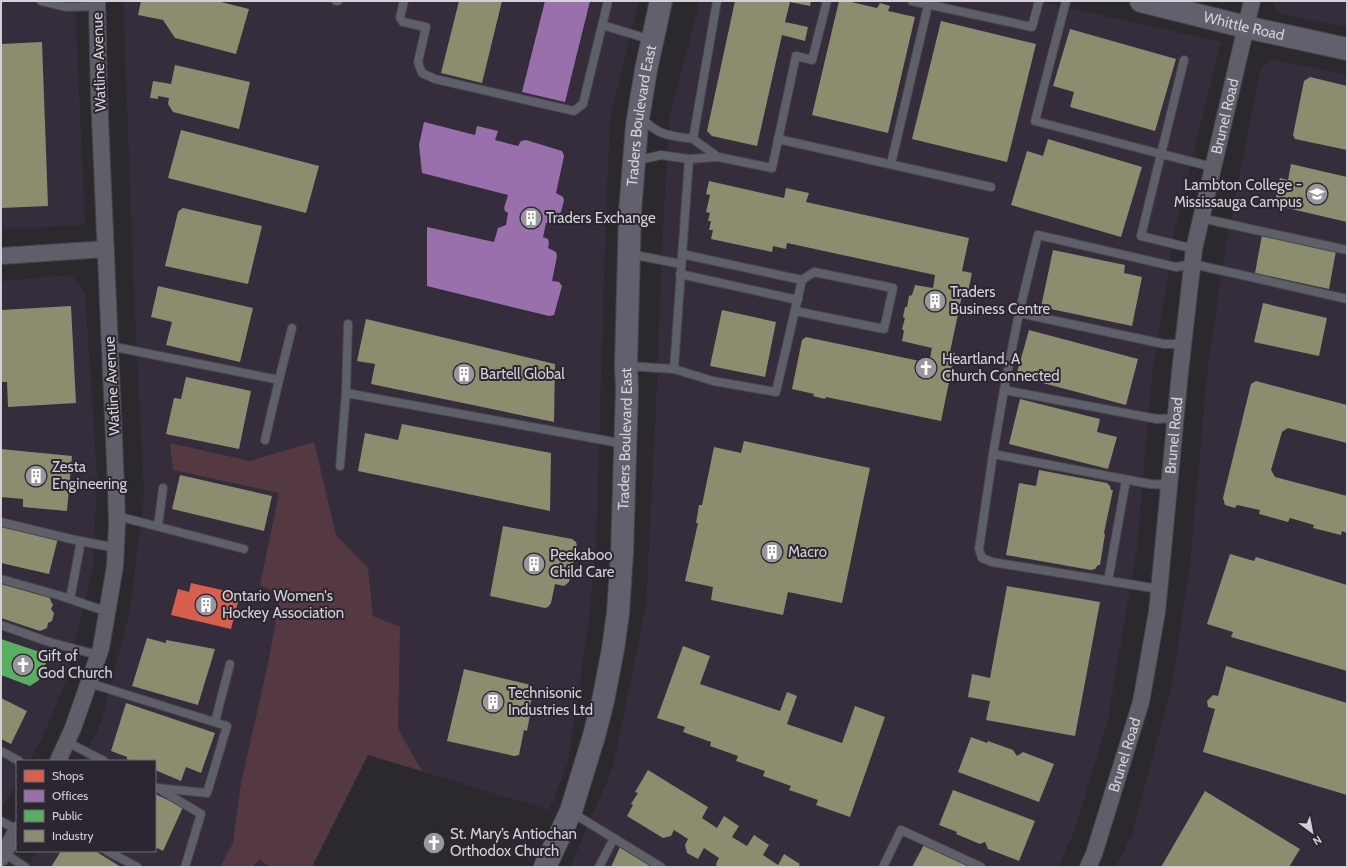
<svg xmlns="http://www.w3.org/2000/svg" width="1348" height="868" font-family="Cabin,sans-serif">
	<rect width="100%" height="100%" fill="#2c292e"/>
	<!-- built -->
	<g fill="#352c3c">
		<path d="M1 1H75L85 225 1 229Z"/>
		<path d="M123 1H639L610 119 606 214 596 546 588 626 568 763 549 810 368 755 312 867H27L37 851H155V761H82L101 723 130 610 144 494 135 315Z"/>
		<path d="M700 1H1038L1221 42 1175 228 1152 376 1137 547 1108 720 1074 832 1058 867H570L613 767 646 605 655 427 664 206 670 114Z"/>
		<path d="M1271 1H1347V27L1279 14Z"/>
		<path d="M1271 59 1347 75V867H1116L1132 834 1172 685 1190 564 1207 374 1226 243 1261 67Z"/>
		<path d="M71 275 85 292 97 475 93 567 66 681 41 741 29 761H17V782L1 810V281Z"/>
	</g>
	<!-- green -->
	<path fill="#543842" d="M314 442 336 535 368 568 373 616 400 627 398 729 422 771 368 755 312 867H270L259 859 253 867H220L233 843 241 783 269 659 280 595 260 585 279 493 173 470 170 443 250 461Z"/>
	<!-- shops -->
	<path fill="#d6604d" d="M191 583 240 594 231 629 171 615 178 589 189 592Z"/>
	<!-- offices -->
	<g fill="#9970ab">
		<path d="M545 1H590L565 102 522 92Z"/>
		<path d="M424 122 475 135 477 126 498 131 495 140 518 146 521 141 526 140 562 151 563 153 564 156 556 193 563 197 564 200 561 212 557 215 555 214 553 223H546L543 237 548 239 549 243 548 248 556 252 557 256 552 281 559 282 562 286 554 315 549 316 427 286V227L494 242 498 228 506 225 508 213 505 211 504 208 508 195 422 173 419 145Z"/>
	</g>
	<!-- public -->
	<path fill="#5aae61" d="M1 639 49 655 39 680 30 686 1 675Z"/>
	<!-- industry -->
	<g fill="#8c8c6e">
		<path d="M141 1H217L249 9 236 54 175 38 163 20 138 15Z"/>
		<path d="M459 1H502L482 83 441 73Z"/>
		<path d="M735 1H811L810 6 790 2 785 22 808 27 805 41 782 35 757 146 712 136 707 131Z"/>
		<path d="M839 1H847L877 8 880 3 890 6 888 11 915 17 888 133 812 115Z"/>
		<path d="M941 21 1036 44 1007 162 912 139Z"/>
		<path d="M1070 29 1176 59 1155 131 1070 107 1074 92 1053 86Z"/>
		<path d="M42 42 48 206 1 208V44Z"/>
		<path d="M175 65 250 82 239 129 173 112 168 104 169 98 158 96V99L150 98 153 81 171 84Z"/>
		<path d="M1310 77 1347 86V150L1295 139 1293 135 1304 81Z"/>
		<path d="M181 130 319 166 306 213 168 178Z"/>
		<path d="M1048 139 1142 167 1121 237 1011 205 1027 151 1043 156Z"/>
		<path d="M1291 164 1347 177V222L1274 205 1280 178 1288 180Z"/>
		<path d="M709 181 784 198 786 188 809 193 806 202 969 238 962 271 972 273 967 296 962 295 950 352 955 353 941 421 826 397 825 399 813 396 814 394 792 389 802 340 806 337 929 363 932 348 902 341 904 331 902 329 905 318 903 317 905 307H907L909 296 912 295 915 285 933 288 935 275 787 243 786 249 773 246 772 252 711 239 713 230H709L711 221H708L710 213 706 212 710 195 706 194Z"/>
		<path d="M183 208 262 226 248 284 165 266 178 212 180 210Z"/>
		<path d="M1262 235 1336 251 1329 289 1255 273Z"/>
		<path d="M1053 250 1125 265 1124 273 1142 277 1132 326 1041 307Z"/>
		<path d="M158 286 253 308 240 362 166 345 172 322 151 317Z"/>
		<path d="M1263 303 1327 318 1319 356 1254 342Z"/>
		<path d="M71 306 76 403 8 407 7 382H1V310Z"/>
		<path d="M722 310 776 322 765 377 710 366Z"/>
		<path d="M366 319 555 364 554 422 371 384 375 364 357 361Z"/>
		<path d="M1029 330 1138 359 1126 405 1016 376Z"/>
		<path d="M186 377 251 391 239 449 166 434 174 398 181 399Z"/>
		<path d="M1256 381 1347 405V443L1288 428 1282 432 1271 470 1275 477 1347 496V533L1342 531 1341 535 1313 528 1314 525 1290 518 1288 522 1259 514 1260 510 1237 505 1235 508 1225 505 1223 498 1251 384Z"/>
		<path d="M1020 399 1100 419 1097 432 1117 437 1108 469 1009 444Z"/>
		<path d="M402 424 551 453 550 511 358 471 365 433 398 440Z"/>
		<path d="M744 441 870 468 842 603 788 592 783 615 711 600 713 587 685 581 698 523H696L699 505H702L714 447 741 453Z"/>
		<path d="M1 449 72 456 67 511 23 507V499L1 497Z"/>
		<path d="M1039 470 1107 483 1110 486 1111 490H1113L1104 533 1105 534 1100 565H1098L1095 569 1091 570 1006 555 1019 483 1036 486Z"/>
		<path d="M180 475 272 496 264 531 172 509Z"/>
		<path d="M1 525 58 538 49 574 1 563Z"/>
		<path d="M503 526 572 539 576 542 577 546 569 582 564 586 555 584 551 603 548 607 545 608 490 596Z"/>
		<path d="M1230 554 1254 561 1256 557 1347 585V671L1231 637 1233 632 1207 624Z"/>
		<path d="M1 583 49 597 53 605 51 609 54 613 52 621 48 623 47 628 40 631 1 618Z"/>
		<path d="M1007 586 1100 602 1075 736 986 720 990 701 968 697 972 674 990 678Z"/>
		<path d="M147 638 166 643V640L215 649 198 705 132 686Z"/>
		<path d="M683 646 710 656 700 684 780 711 787 692 797 696 787 724 842 743 855 706 885 717 850 817 816 805 818 800 789 790 791 786 763 776 765 771 736 761 738 756 710 746 711 742 683 732 685 727 657 718Z"/>
		<path d="M1226 666 1347 703V795L1203 752 1215 709 1208 707 1207 701 1213 695 1218 696Z"/>
		<path d="M464 669 531 685 534 689 528 714 530 715 527 731 524 730 519 755 514 756 447 741Z"/>
		<path d="M1 698 27 711 11 744 1 739Z"/>
		<path d="M126 703 215 733 201 773 186 767 181 781 155 770V761H132L127 759V757L111 751Z"/>
		<path d="M971 737 987 743 988 741 1013 750 1017 756 1023 752 1054 764 1039 802 958 772Z"/>
		<path d="M648 770 708 807 702 818 717 828 724 816 739 826 732 837 747 846 754 835 769 845 763 855 778 865 784 854 800 864 798 867H717L716 864 719 858 704 848 698 859 687 853 685 845 688 839 674 830 671 836 663 838 627 816 633 805 631 804 638 793 635 792Z"/>
		<path d="M953 790 1035 821 1019 861 988 849 985 842 980 844 956 834 957 832 939 825Z"/>
		<path d="M1205 791 1300 849 1289 867H1161Z"/>
		<path d="M155 794 183 807 163 851 155 847Z"/>
		<path d="M925 843 970 867H912Z"/>
		<path d="M620 847 654 867H611Z"/>
		<path d="M61 851H95L121 867H51Z"/>
	</g>
	<g fill="none" stroke-linecap="round" stroke-linejoin="round">
		<!-- lane casing -->
		<g stroke="#474548" stroke-width="10">
			<g id="lane">
				<path d="M41 1 66 7 97 6"/>
				<path d="M336 1H338"/>
				<path d="M404 1 400 18 403 22 426 27 418 62 422 73 435 79 574 111 583 104 608 1"/>
				<path d="M912 1 1032 27 1039 1"/>
				<path d="M1066 1 1035 121 1161 154 1141 236 1194 249"/>
				<path d="M602 25 652 40"/>
				<path d="M1184 60 1161 154 1213 167"/>
				<path d="M640 117C660 136 666 135 693 139"/>
				<path d="M778 139 991 187"/>
				<path d="M718 157 772 168 796 56 812 60 827 1"/>
				<path d="M635 161 661 155 689 159"/>
				<path d="M891 164 929 1"/>
				<path d="M1201 218 1347 250"/>
				<path d="M630 254 681 264"/>
				<path d="M680 274 798 300"/>
				<path d="M795 311 884 329 893 288 814 272 802 280"/>
				<path d="M1019 313 1164 344H1183"/>
				<path d="M110 346 279 380 265 440"/>
				<path d="M627 366 674 369 689 159 718 157 693 139 717 1"/>
				<path d="M674 369 713 381 776 392 802 280 682 254"/>
				<path d="M279 380 292 328"/>
				<path d="M1004 390 1019 313 1038 235 1176 267 1193 264 1347 299"/>
				<path d="M346 393 348 324"/>
				<path d="M993 454 1004 390 1157 419 1175 418"/>
				<path d="M340 466 346 393 625 444"/>
				<path d="M117 516 244 549"/>
				<path d="M1 522 75 540 116 548"/>
				<path d="M158 526 163 488"/>
				<path d="M1 579 61 596 108 612"/>
				<path d="M1108 581 1126 480"/>
				<path d="M1159 589 992 562 982 558 979 549 993 454 1150 484 1169 485"/>
				<path d="M70 599 81 541"/>
				<path d="M1 625 49 642 98 655"/>
				<path d="M89 683 227 726 207 793 157 788"/>
				<path d="M215 722 230 664"/>
				<path d="M67 742 104 761"/>
				<path d="M1 751 19 761"/>
				<path d="M161 790 201 814 185 867"/>
				<path d="M571 812 661 867"/>
				<path d="M1 821 17 830"/>
				<path d="M107 851 137 867"/>
				<path d="M4 853 25 867"/>
				<path d="M599 867 614 838"/>
				<path d="M883 867 901 830 981 867"/>
			</g>
		</g>
		<!-- street casing -->
		<g stroke="#474548" stroke-width="18">
			<g id="street">
				<path d="M1 256 106 249"/>
				<path d="M58 761 73 728 101 648 115 566 117 524 116 486 99 95 97 1"/>
				<path d="M1 858 17 830"/>
				<path id="s1" d="M1088 867 1094 854 1141 702 1157 612 1180 372 1194 249 1252 1"/>
			</g>
		</g>
		<!-- secondary casing -->
		<g stroke="#474548" stroke-width="24">
			<g id="secondary">
				<path id="s2" d="M1141 1 1246 27 1347 49"/>
				<path id="s3" d="M545 867 571 811 594 736 603 701 613 649 618 613 622 553 627 389 626 366 630 212 637 125 646 70 661 1"/>
			</g>
		</g>
		<!-- lane -->
		<use href="#lane" stroke="#5f5f6a" stroke-width="8"/>
		<!-- street -->
		<use href="#street" stroke="#5f5f6a" stroke-width="16"/>
		<!-- secondary -->
		<use href="#secondary" stroke="#62606d" stroke-width="22"/>
	</g>
	<!-- icons -->
	<defs>
		<g id="university-disc" transform="scale(1.15)"><circle r="9.5" fill="#99969c" stroke="#2c2631"/><path d="M0-5L7-2L0 1L-7-2ZM-4 1L0 2.5L4 1V4Q0 6-4 4Z" fill="#fff"/></g>
		<g id="building-disc" transform="scale(1.15)"><circle r="9.5" fill="#99969c" stroke="#2c2631"/><path d="M-4-6H4V6H1V3H-1V6H-4ZM-2.5-4.3h1.7v1.8h-1.7ZM.8-4.3h1.7v1.8H.8ZM-2.5-1h1.7V.8h-1.7ZM.8-1h1.7V.8H.8Z" fill="#fff"/></g>
		<g id="church-disc" transform="scale(1.15)"><circle r="9.5" fill="#99969c" stroke="#2c2631"/><path d="M-1.2-6h2.4v3.5h3.3v2.4h-3.3V6h-2.4V-.1h-3.3v-2.4h3.3Z" fill="#fff"/></g>
	</defs>
	<g fill-rule="evenodd">
		<use href="#university-disc" x="1317" y="194"/>
		<use href="#building-disc" x="531" y="218"/>
		<use href="#building-disc" x="935" y="301"/>
		<use href="#church-disc" x="926" y="368"/>
		<use href="#building-disc" x="464" y="374"/>
		<use href="#building-disc" x="36" y="476"/>
		<use href="#building-disc" x="772" y="552"/>
		<use href="#building-disc" x="534" y="564"/>
		<use href="#building-disc" x="206" y="605"/>
		<use href="#church-disc" x="23" y="665"/>
		<use href="#building-disc" x="493" y="702"/>
		<use href="#church-disc" x="434" y="843"/>
	</g>
	<g text-anchor="middle" stroke-width="4" stroke-linejoin="round" paint-order="stroke">
		<!-- street labels -->
		<g font-size="15" fill="#d4d0d8" stroke="#2c2631">
			<text dy="5" stroke="none"><textPath href="#s2" startOffset="106">Whittle Road</textPath></text>
			<text transform="translate(99 62) rotate(-92)" y="5">Watline Avenue</text>
			<text dy="5" stroke="none"><textPath href="#s3" startOffset="764">Traders Boulevard East</textPath></text>
			<text dy="5" stroke="none"><textPath href="#s1" startOffset="766">Brunel Road</textPath></text>
			<text transform="translate(112 386) rotate(-93)" y="5">Watline Avenue</text>
			<text dy="5" stroke="none"><textPath href="#s1" startOffset="442">Brunel Road</textPath></text>
			<text dy="5" stroke="none"><textPath href="#s3" startOffset="440">Traders Boulevard East</textPath></text>
			<text dy="5" stroke="none"><textPath href="#s1" startOffset="118">Brunel Road</textPath></text>
		</g>
		<!-- poi labels -->
		<g font-size="15" fill="#d4d0d8" stroke="#2c2631" text-anchor="start">
			<text x="1302" y="190" text-anchor="end">Lambton College -<tspan x="1302" dy="17">Mississauga Campus</tspan></text>
			<text x="546" y="223">Traders Exchange</text>
			<text x="950" y="297">Traders<tspan x="950" dy="17">Business Centre</tspan></text>
			<text x="942" y="364">Heartland, A<tspan x="942" dy="17">Church Connected</tspan></text>
			<text x="480" y="379">Bartell Global</text>
			<text x="52" y="472">Zesta<tspan x="52" dy="17">Engineering</tspan></text>
			<text x="788" y="557">Macro</text>
			<text x="550" y="560">Peekaboo<tspan x="550" dy="17">Child Care</tspan></text>
			<text x="222" y="601">Ontario Women's<tspan x="222" dy="17">Hockey Association</tspan></text>
			<text x="38" y="661">Gift of<tspan x="38" dy="17">God Church</tspan></text>
			<text x="508" y="698">Technisonic<tspan x="508" dy="17">Industries Ltd</tspan></text>
			<text x="450" y="839">St. Mary’s Antiochan<tspan x="450" dy="17">Orthodox Church</tspan></text>
		</g>
	</g>
	<!-- border -->
	<rect width="1348" height="868" fill="none" stroke="#d4d0d8" stroke-width="4"/>
	<!-- legend -->
	<rect x="16" y="760" width="140" height="92" fill="#2c2631" stroke="#6f6a74"/>
	<rect x="24" y="770" width="20" height="12" fill="#d6604d" stroke="#6f6a74"/>
	<text x="52" y="780" font-size="12" fill="#d4d0d8">Shops</text>
	<rect x="24" y="790" width="20" height="12" fill="#9970ab" stroke="#6f6a74"/>
	<text x="52" y="800" font-size="12" fill="#d4d0d8">Offices</text>
	<rect x="24" y="810" width="20" height="12" fill="#5aae61" stroke="#6f6a74"/>
	<text x="52" y="820" font-size="12" fill="#d4d0d8">Public</text>
	<rect x="24" y="830" width="20" height="12" fill="#8c8c6e" stroke="#6f6a74"/>
	<text x="52" y="840" font-size="12" fill="#d4d0d8">Industry</text>
	<!-- north arrow -->
	<g transform="translate(1312 832) rotate(148)" stroke="#2c2631" stroke-width="3" paint-order="stroke">
	<path d="M0-3L7 15L0 10L-7 15Z" fill="#d4d0d8"/>
	<text y="-6" font-size="11" font-weight="bold" text-anchor="middle" fill="#d4d0d8">N</text>
	</g>
</svg>
